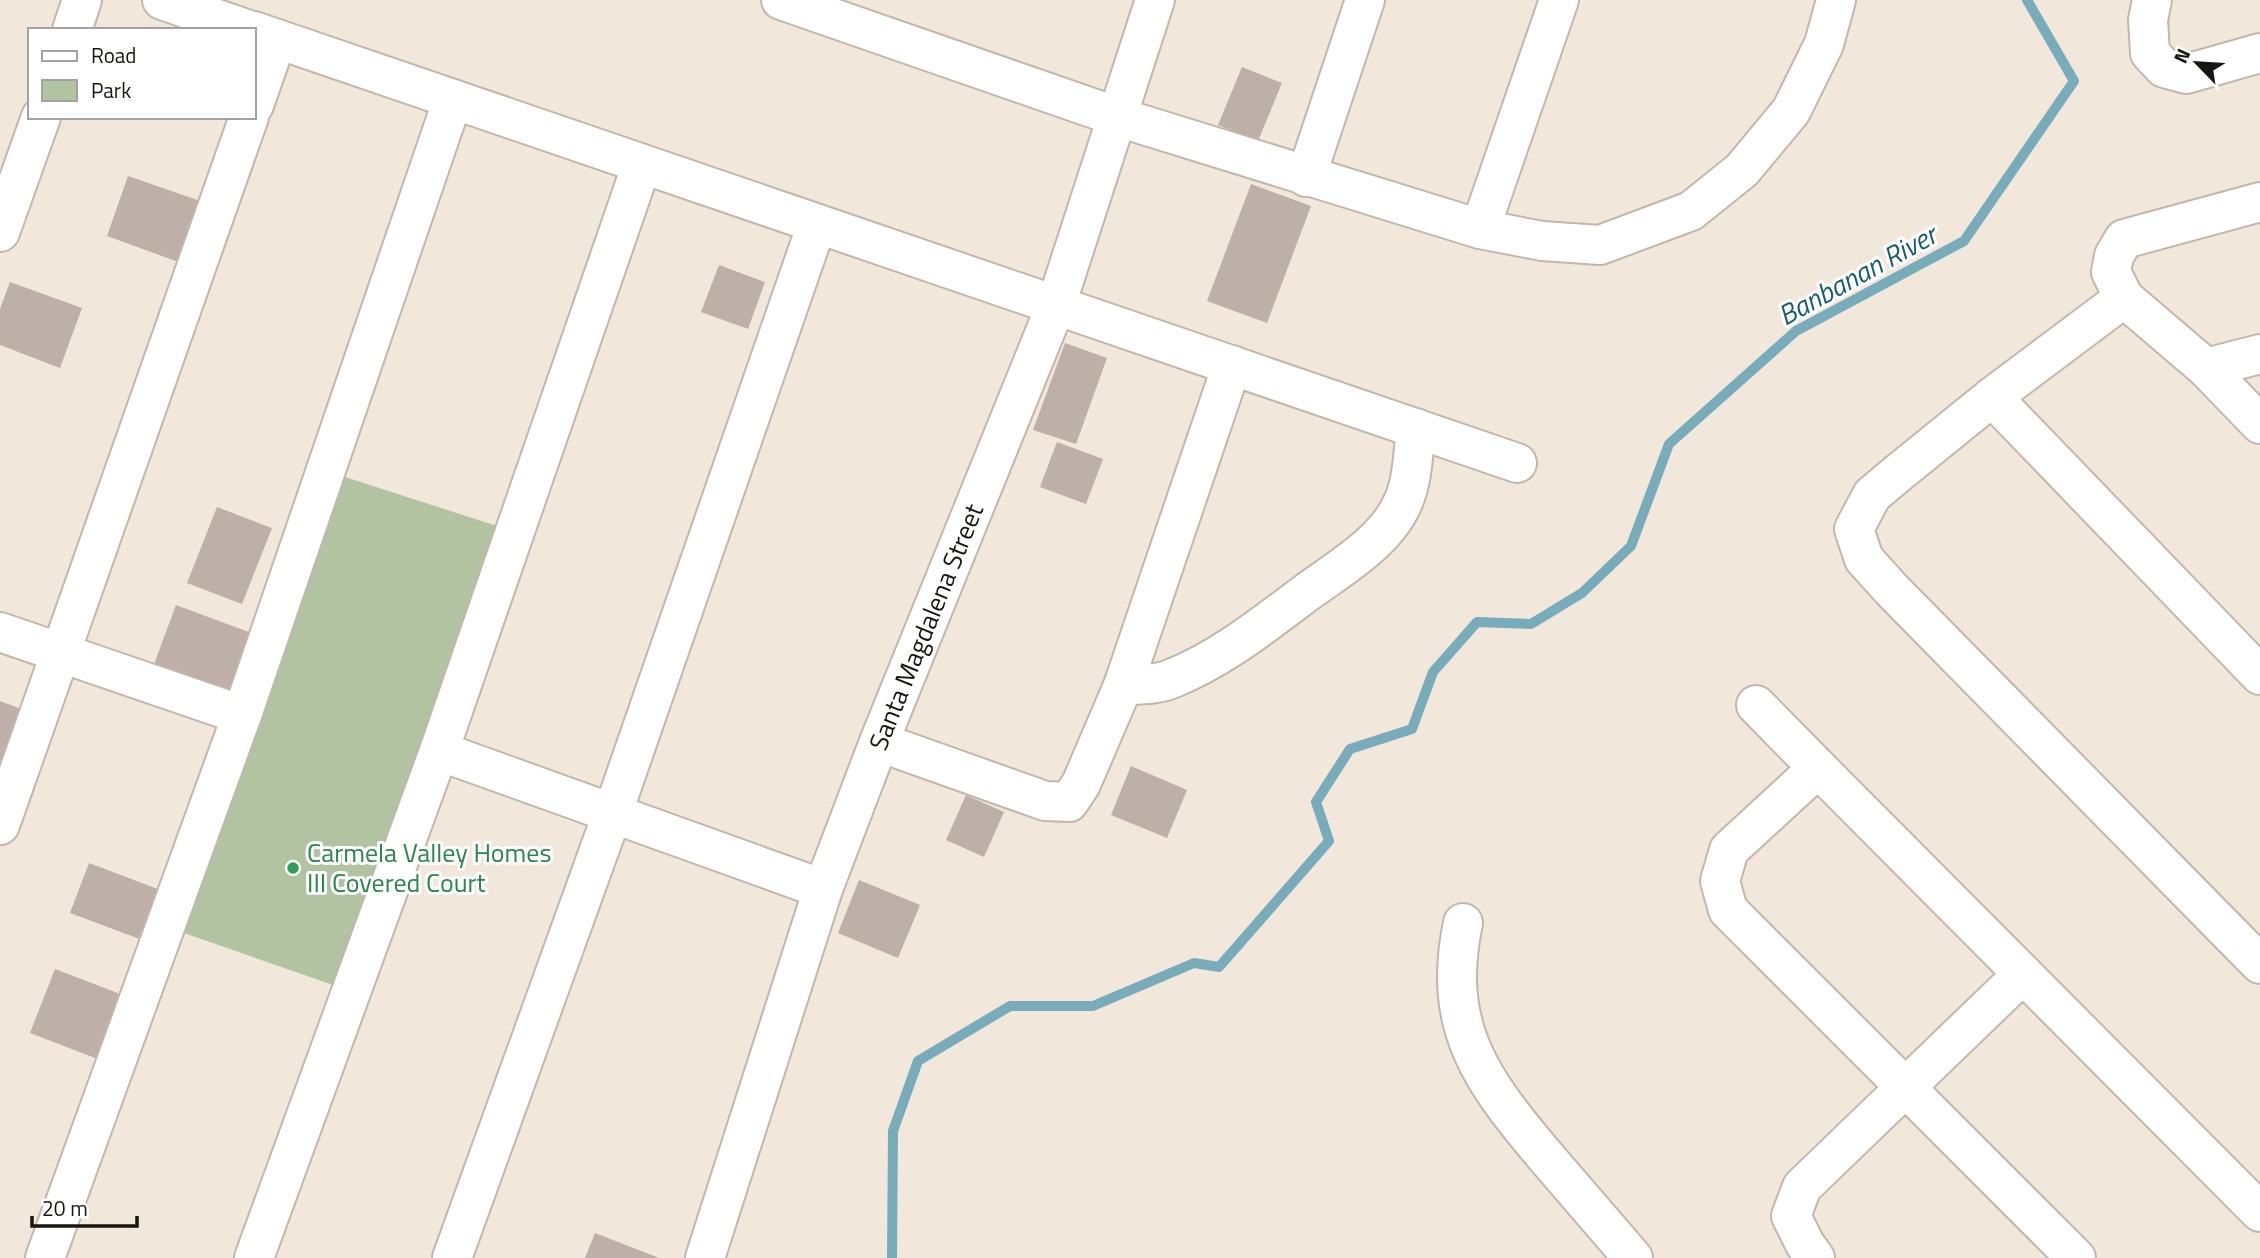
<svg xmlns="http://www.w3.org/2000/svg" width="2260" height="1258" font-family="'Titillium Web',sans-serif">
	<rect width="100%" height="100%" fill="#f1e7da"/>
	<!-- green -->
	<path fill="#b1c3a0" d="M345 477 497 526 336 986 184 933Z"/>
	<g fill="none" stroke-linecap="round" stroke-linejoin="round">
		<!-- stream -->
		<path stroke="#79acbb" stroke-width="10" d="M892 1258 893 1131 918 1061 1010 1006H1093L1194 963 1219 967 1329 841 1316 802 1350 749 1412 729 1433 672 1477 622 1531 624 1582 593 1631 546 1669 444 1796 331 1964 241 2074 81 2027 0"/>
	</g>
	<!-- building -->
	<g fill="#beafa8">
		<path d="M1242 67 1282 83 1258 141 1218 125Z"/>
		<path d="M128 176 206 203 184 264 107 236Z"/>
		<path d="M1251 184 1311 206 1267 323 1207 301Z"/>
		<path d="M719 265 765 282 748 329 701 312Z"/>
		<path d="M10 282 82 308 60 368 0 345V309Z"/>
		<path d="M1065 343 1107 358 1076 444 1033 430Z"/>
		<path d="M1057 442 1103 459 1086 504 1040 487Z"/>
		<path d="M217 507 272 528 242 604 187 583Z"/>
		<path d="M176 605 254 634 230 696 153 667Z"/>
		<path d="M0 701 29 712 10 764 0 760Z"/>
		<path d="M1131 766 1187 790 1167 838 1111 815Z"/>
		<path d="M966 795 1004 812 984 857 946 840Z"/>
		<path d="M89 863 163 891 145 941 70 913Z"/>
		<path d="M859 880 920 905 898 958 838 933Z"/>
		<path d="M55 969 128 997 103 1061 30 1033Z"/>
		<path d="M595 1233 659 1258H585Z"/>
	</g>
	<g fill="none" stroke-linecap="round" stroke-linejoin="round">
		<!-- minor casing -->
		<g stroke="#c1b8ab" stroke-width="42">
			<g id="minor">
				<path d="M162 0 249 30"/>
				<path d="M781 0 1118 117 1480 229 1542 241 1600 245 1691 211 1742 170 1791 111 1824 44 1836 0"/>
				<path d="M2152 0 2148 20 2150 53 2164 68 2186 74 2260 53"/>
				<path d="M72 30 82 0"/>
				<path d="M254 31 1517 463"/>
				<path d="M254 105 277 39"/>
				<path d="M1306 177 1365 0"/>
				<path d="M2260 202 2124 239 2114 256 2111 272 2124 298 2206 368 2260 424"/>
				<path d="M1480 229 1559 0"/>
				<path d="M0 232 41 117"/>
				<path d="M2124 298 1992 397 1897 474 1872 495 1854 529 1864 559 1892 590 2260 964"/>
				<path d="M2206 368 2260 354"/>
				<path d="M1992 397 2260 675"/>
				<path d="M0 632 242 715"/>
				<path d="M1123 686C1138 684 1157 685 1171 679 1221 659 1263 625 1306 593 1340 568 1386 542 1403 502 1413 480 1413 452 1416 428"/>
				<path d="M1756 705 1818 768"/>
				<path d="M879 742 1045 801 1069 802 1081 784 1123 686 1232 365"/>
				<path d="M439 751 823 889"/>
				<path d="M0 825 249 117"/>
				<path d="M1463 923C1441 1028 1482 1081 1546 1157 1575 1191 1604 1224 1633 1258"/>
				<path d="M45 1258 242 715 453 99"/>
				<path d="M254 1258 439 751 642 164"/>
				<path d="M452 1258 613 812 817 224"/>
				<path d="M705 1258 823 889 879 742 1056 305 1155 0"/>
				<path d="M1815 1258 1805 1244 1791 1216 1802 1187 2023 974"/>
				<path d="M2076 1258 1728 910 1720 881 1729 850 1818 768 2260 1212"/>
			</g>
		</g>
		<!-- minor -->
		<use href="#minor" stroke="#fff" stroke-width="38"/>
	</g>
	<!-- markers -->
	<circle fill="#2e9e5b" stroke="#fff" stroke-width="2.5" cx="293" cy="868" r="7"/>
	<g text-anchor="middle" stroke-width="6" stroke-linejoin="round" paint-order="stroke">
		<!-- street labels -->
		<g font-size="26" fill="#191612" stroke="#fff">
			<text transform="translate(926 627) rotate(-68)" y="9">Santa Magdalena Street</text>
		</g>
		<!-- leisure labels -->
		<g font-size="26" fill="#27864d" stroke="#fff" text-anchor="start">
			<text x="307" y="862">Carmela Valley Homes<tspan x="307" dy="30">III Covered Court</tspan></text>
		</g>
		<!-- water labels -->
		<g font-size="28" font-style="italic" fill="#185d6d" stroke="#fff">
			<text transform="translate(1857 275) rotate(-29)" y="10">Banbanan River</text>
		</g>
	</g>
	<!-- legend -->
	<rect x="28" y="28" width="228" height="91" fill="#ffffff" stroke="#a3a2a0" stroke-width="2"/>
	<rect x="42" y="51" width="35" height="10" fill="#ffffff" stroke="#a3a2a0" stroke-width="2"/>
	<text x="91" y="63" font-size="21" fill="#191612">Road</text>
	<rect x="42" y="80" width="35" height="21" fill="#b1c3a0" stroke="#a3a2a0" stroke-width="2"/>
	<text x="91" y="98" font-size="21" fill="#191612">Park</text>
	<!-- north arrow -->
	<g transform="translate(2197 63) rotate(295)" stroke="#ffffff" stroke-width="5" paint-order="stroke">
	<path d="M0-5L12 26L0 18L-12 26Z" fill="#191612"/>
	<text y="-10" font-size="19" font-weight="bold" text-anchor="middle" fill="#191612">N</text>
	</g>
	<!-- scale -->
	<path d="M32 1216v10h105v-10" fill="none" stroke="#191612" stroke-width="3.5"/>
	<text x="42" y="1216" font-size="21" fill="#191612" stroke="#ffffff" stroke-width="5" paint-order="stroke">20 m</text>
</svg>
